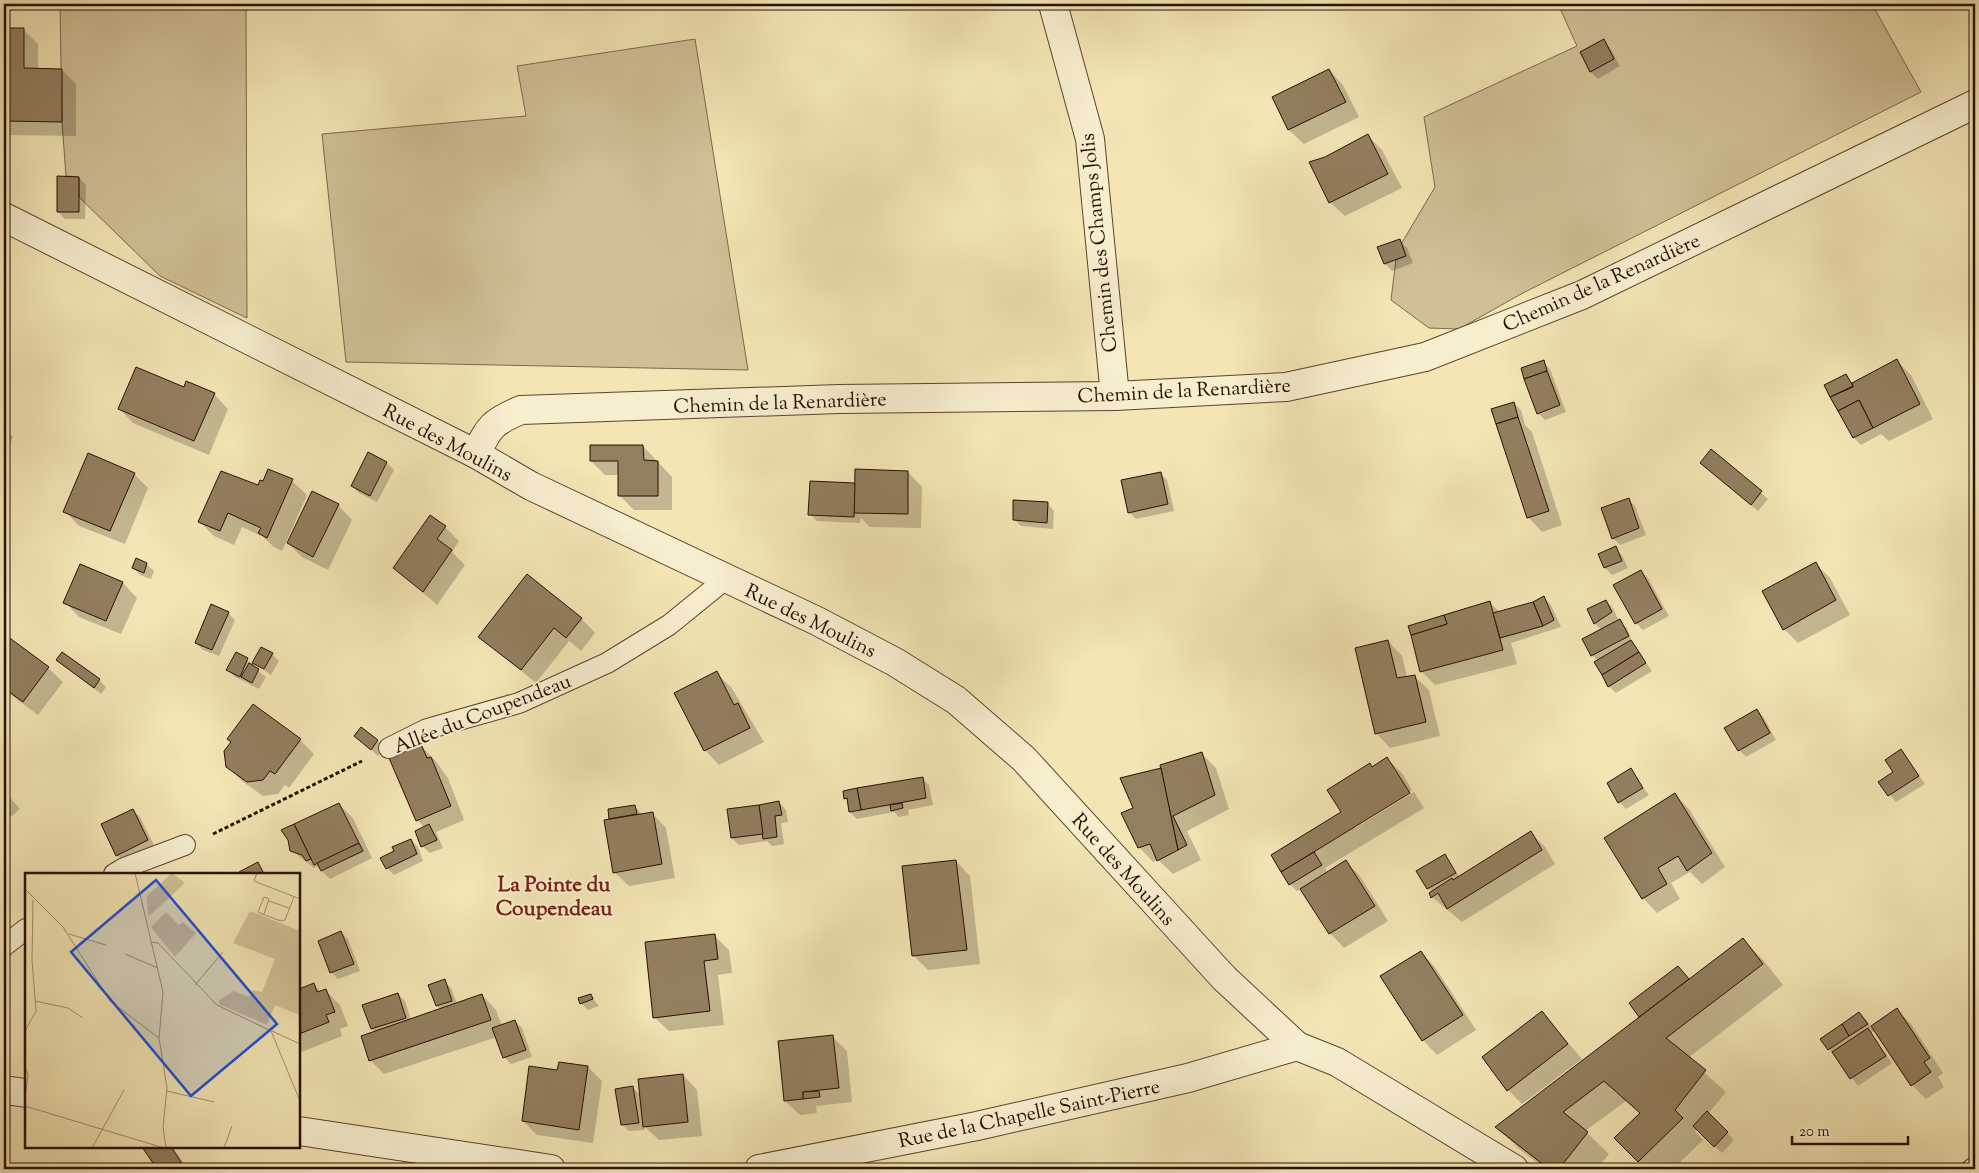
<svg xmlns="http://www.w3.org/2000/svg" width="1979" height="1173" font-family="'Sorts Mill Goudy',serif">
	<rect width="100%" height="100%" fill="#f3e5b4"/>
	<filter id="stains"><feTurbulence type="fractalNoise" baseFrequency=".004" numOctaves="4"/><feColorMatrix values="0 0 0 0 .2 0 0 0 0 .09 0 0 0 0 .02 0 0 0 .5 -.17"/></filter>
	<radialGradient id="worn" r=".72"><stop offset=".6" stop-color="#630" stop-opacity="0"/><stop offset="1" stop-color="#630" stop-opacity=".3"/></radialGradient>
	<!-- green -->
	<g fill="#d1c096" stroke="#7e674c">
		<path d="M60 4H246L247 318 160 276 79 197V177L66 176 62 122Z"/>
		<path d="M1558 4H1872L1921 92 1521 294 1459 329 1429 328 1391 300 1397 251 1435 187 1424 117 1577 46Z"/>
		<path d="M695 39 748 370 346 362 322 134 526 116 517 66Z"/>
	</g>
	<!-- shadow -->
	<g fill="#0003">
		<path d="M4 29 24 30 38 44V69L62 70 76 84V136L4 135Z"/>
		<path d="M1603 41 1610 48 1620 66 1598 79 1591 72 1581 52Z"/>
		<path d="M1329 70 1343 85 1359 117 1304 144 1289 130 1273 97Z"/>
		<path d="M1368 136 1382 150 1402 188 1345 216 1330 202 1326 159Z"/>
		<path d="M79 178 86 185 85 219H65L58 212Z"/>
		<path d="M1400 241 1407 248 1413 263 1392 271 1385 264Z"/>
		<path d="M1897 361 1911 375 1933 419 1889 441 1881 434 1861 445 1854 438 1826 386 1845 376 1853 384Z"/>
		<path d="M1543 362 1550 369 1566 412 1545 420 1538 413Z"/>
		<path d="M184 389 214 394 228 409 209 455 133 423 119 408Z"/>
		<path d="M1514 403 1521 410 1525 425 1532 432 1562 525 1542 532 1528 517Z"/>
		<path d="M4 427 13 437 4 457Z"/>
		<path d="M643 446 672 477V510H634L619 495V475H605L591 461Z"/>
		<path d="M1712 451 1768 499 1758 511 1709 469Z"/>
		<path d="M368 453 387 463 394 470 377 502 359 493 352 486Z"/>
		<path d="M908 472 922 487 921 528 870 527 861 518 860 523 817 521 810 514 856 484Z"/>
		<path d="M1160 473 1167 480 1174 511 1136 519 1129 512Z"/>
		<path d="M134 474 148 488 125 544 79 526 65 511Z"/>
		<path d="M292 481 307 495 282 551 274 547 262 536 242 527 234 545 214 536 200 522 258 487Z"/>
		<path d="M1628 499 1635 506 1646 535 1620 545 1613 538Z"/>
		<path d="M1047 503 1054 511 1053 529 1021 526 1014 519Z"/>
		<path d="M338 505 352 520 328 570 302 557 288 543Z"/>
		<path d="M445 527 459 541 452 552 465 565 437 605 395 568Z"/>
		<path d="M1615 548 1622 555 1628 568 1612 575 1605 568 1600 555Z"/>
		<path d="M1815 563 1830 578 1850 615 1798 643 1784 629Z"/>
		<path d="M146 564 154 571 151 579 140 575 133 568Z"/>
		<path d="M81 565 123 583 137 598 121 634 79 617 65 602Z"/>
		<path d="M1641 571 1648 578 1669 616 1643 630 1636 623Z"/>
		<path d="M1544 598 1551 605 1561 627 1511 643 1517 664 1435 685 1421 671 1490 603 1500 612 1533 603Z"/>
		<path d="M1606 601 1613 608 1619 621 1627 628 1633 644 1652 671 1616 693 1609 686 1596 663 1598 661 1592 655 1602 630 1595 624 1588 609Z"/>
		<path d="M228 613 235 620 219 656 203 650 196 643Z"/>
		<path d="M581 618 595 633 581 651 569 641 536 683 480 637Z"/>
		<path d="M7 638 48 668 63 682 38 715 4 690V642Z"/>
		<path d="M1388 641 1402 656 1407 677 1414 676 1429 690 1440 736 1390 748 1376 733Z"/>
		<path d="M261 649 272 654 279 661 271 675 255 664 254 668 266 677 259 689 235 677 228 670 236 653 253 664Z"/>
		<path d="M58 660 99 680 106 687 101 694Z"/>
		<path d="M716 673 731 687 764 742 719 765 705 750Z"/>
		<path d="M1757 711 1764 718 1776 740 1746 757 1739 750Z"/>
		<path d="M356 736 377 741 384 748 378 756Z"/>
		<path d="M300 740 314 754 289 788 285 785 278 794 263 796 242 781 228 767Z"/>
		<path d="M421 746 435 760 448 778 464 820 436 832 443 848 430 853 422 846 425 828 417 820Z"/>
		<path d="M1901 751 1925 784 1896 802 1880 782 1895 772Z"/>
		<path d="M1202 754 1216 768 1229 809 1187 831 1201 860 1173 874 1158 860 1153 862 1139 847 1134 808 1162 769Z"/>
		<path d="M1387 759 1402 773 1412 790 1353 826 1355 828 1414 792 1424 808 1325 868 1328 873 1346 862 1360 876 1388 921 1344 948 1330 933 1302 888 1297 891 1290 884 1272 855 1343 813 1370 765 1373 768Z"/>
		<path d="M1630 770 1649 795 1626 809 1619 802Z"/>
		<path d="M922 778 929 785 933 805 908 810 909 815 899 817 894 812 857 819 850 812 848 801 845 798Z"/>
		<path d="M4 791 20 809 4 823Z"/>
		<path d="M1674 794 1689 809 1725 867 1702 884 1690 872 1671 883 1680 899 1657 913 1643 898Z"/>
		<path d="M779 802 786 810 788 822 781 823 784 844 772 846 767 841 739 845 732 838Z"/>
		<path d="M339 804 353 818 372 858 330 879 317 866 314 868 291 850 289 839 283 831Z"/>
		<path d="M635 806 642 815 652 813 666 828 675 878 629 886 614 872 609 810Z"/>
		<path d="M133 810 140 817 155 847 124 862 117 855Z"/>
		<path d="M1531 833 1545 847 1555 864 1462 922 1432 897V892L1428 888 1444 856 1460 877Z"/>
		<path d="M411 840 418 847 423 861 394 875 387 868 396 852Z"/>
		<path d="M956 861 970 876 980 964 928 970 913 955Z"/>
		<path d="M258 864 266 874H241L240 873Z"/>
		<path d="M341 932 348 939 360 971 338 979 331 972Z"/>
		<path d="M715 936 729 950 732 973 718 975 724 1025 669 1031 654 1017Z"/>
		<path d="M1743 940 1764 961 1783 985 1688 1058 1726 1092 1708 1114 1734 1140 1722 1153 1697 1129 1695 1132 1703 1140 1673 1169H1646L1616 1138 1641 1114 1626 1101 1585 1131 1609 1154 1597 1169H1546L1518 1148 1497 1127 1641 1017 1678 967 1690 980Z"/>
		<path d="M1421 952 1435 967 1476 1030 1437 1055 1423 1040Z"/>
		<path d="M444 981 451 988 457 1004 482 995 496 1010 502 1026 515 1021 522 1028 532 1057 511 1064 504 1057 497 1037 384 1074 370 1060 376 1032 372 1029 398 994 405 1001 411 1020 441 1010 437 1006 430 985Z"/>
		<path d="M314 984 321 992 325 990 340 1005 348 1026 340 1029 342 1036 299 1053V990Z"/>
		<path d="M590 995 599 1006 588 1010 581 1003Z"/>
		<path d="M1897 1010 1911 1024 1943 1073 1938 1077 1944 1087 1926 1099 1912 1085Z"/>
		<path d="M1542 1012 1582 1059 1522 1104 1508 1090Z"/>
		<path d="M1859 1013 1866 1020 1874 1031 1871 1033 1892 1063 1858 1086 1829 1049Z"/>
		<path d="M832 1036 847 1051 852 1102 816 1106 817 1113 800 1115 785 1101Z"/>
		<path d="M588 1067 602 1081 593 1143 537 1135 523 1121Z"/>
		<path d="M683 1075 697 1090 702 1136 659 1140 644 1126 645 1130 629 1131 622 1124 633 1088 641 1096Z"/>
		<path d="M144 1147H173L187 1169H159Z"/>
	</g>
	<!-- building -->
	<g fill="#937e5e" stroke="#2a0e01">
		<path d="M4 28H24V68L62 69V122L4 121Z"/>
		<path d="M1604 39 1614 59 1590 72 1580 52Z"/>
		<path d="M1329 69 1346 102 1288 130 1272 97Z"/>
		<path d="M1368 134 1388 174 1329 203 1309 162 1325 157Z"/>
		<path d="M57 176 79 177V212H57Z"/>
		<path d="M1400 239 1406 256 1384 264 1377 247Z"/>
		<path d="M1897 359 1920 404 1873 428 1859 400 1838 411 1830 397 1853 387 1852 383Z"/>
		<path d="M1544 360 1547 371 1524 379 1521 368Z"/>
		<path d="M136 367 184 387 186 381 215 393 194 441 118 409Z"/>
		<path d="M1547 371 1560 405 1537 414 1524 379Z"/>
		<path d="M1846 374 1853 386 1830 397 1824 385Z"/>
		<path d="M1859 400 1873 428 1853 438 1838 411Z"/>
		<path d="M1514 402 1518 417 1496 424 1491 409Z"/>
		<path d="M1518 417 1549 511 1527 518 1496 424Z"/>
		<path d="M590 445H643L644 460 658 461V496H618V461H590Z"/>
		<path d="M1711 449 1762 491 1751 505 1700 463Z"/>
		<path d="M368 452 387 462 370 496 351 486Z"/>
		<path d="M88 453 135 473 110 531 63 512Z"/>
		<path d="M268 469 293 479 267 538 258 533 261 528 228 513 220 531 198 522 221 471 258 485 260 480 263 481Z"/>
		<path d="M855 469 908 471V514L854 513Z"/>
		<path d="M1161 472 1168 504 1128 513 1121 480Z"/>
		<path d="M810 481 855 483 854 517 808 515Z"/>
		<path d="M312 491 339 504 313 557 287 543Z"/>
		<path d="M1629 498 1639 528 1612 539 1601 508Z"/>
		<path d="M1013 500 1048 502 1047 523 1013 520Z"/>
		<path d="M430 515 446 526 437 539 452 550 423 592 393 568Z"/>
		<path d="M1616 546 1622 561 1604 568 1598 554Z"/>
		<path d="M136 558 147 563 144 573 132 568Z"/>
		<path d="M1816 562 1836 600 1783 630 1762 591Z"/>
		<path d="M80 564 123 582 106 621 63 603Z"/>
		<path d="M1641 570 1662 609 1635 624 1613 585Z"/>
		<path d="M527 574 582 618 566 638 554 628 521 670 478 637Z"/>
		<path d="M1544 596 1554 620 1543 626 1533 602Z"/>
		<path d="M1606 600 1612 612 1594 624 1587 609Z"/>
		<path d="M1490 601 1503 650 1420 672 1411 635 1447 624 1444 615Z"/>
		<path d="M1533 602 1543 626 1500 638 1493 613Z"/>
		<path d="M211 604 229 612 212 650 195 643Z"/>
		<path d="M1444 615 1447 624 1411 635 1408 626Z"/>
		<path d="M1620 619 1629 636 1591 656 1582 639Z"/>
		<path d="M7 636 49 667 23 702 4 688V640Z"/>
		<path d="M1388 640 1397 678 1415 675 1426 722 1375 734 1355 648Z"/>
		<path d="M1631 640 1639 652 1602 675 1594 662Z"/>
		<path d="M261 647 273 653 264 669 252 663Z"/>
		<path d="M62 652 100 679 94 688 56 660Z"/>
		<path d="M236 652 248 658 240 677 226 670Z"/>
		<path d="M1639 652 1646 663 1608 687 1602 675Z"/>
		<path d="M249 663 259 669 252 683 241 677Z"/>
		<path d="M717 671 734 705 738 703 750 728 704 751 674 693Z"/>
		<path d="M253 704 301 739 275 774 270 771 263 780 247 782 226 767 224 751 231 742 227 739Z"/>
		<path d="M1757 709 1770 733 1738 751 1724 728Z"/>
		<path d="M361 727 378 740 371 750 354 736Z"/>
		<path d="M421 744 427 758 431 757 451 806 416 821 389 758Z"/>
		<path d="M1901 749 1919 776 1888 796 1878 782 1893 772 1885 760Z"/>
		<path d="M1202 752 1215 795 1173 816 1187 845 1178 850 1160 765Z"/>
		<path d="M1387 757 1410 793 1281 872 1271 855 1341 812 1327 790 1370 763 1372 767Z"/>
		<path d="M1161 768 1178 850 1157 861 1150 844 1138 848 1121 813 1133 808 1120 778Z"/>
		<path d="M1631 768 1643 788 1618 803 1607 783Z"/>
		<path d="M923 777 926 798 861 810 857 788Z"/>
		<path d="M857 788 861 810 849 812 847 798 844 799 843 791Z"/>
		<path d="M1675 793 1712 853 1687 871 1678 856 1658 868 1667 884 1642 899 1604 838Z"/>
		<path d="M779 801 782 815 775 816 777 837 763 839 759 805Z"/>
		<path d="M339 803 359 843 314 865 294 824Z"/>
		<path d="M902 803 903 808 891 811 890 805Z"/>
		<path d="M635 805 637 814 609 819 608 809Z"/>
		<path d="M759 805 763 834 731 838 727 809Z"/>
		<path d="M133 809 148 840 116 856 101 824Z"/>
		<path d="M653 812 662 864 613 873 604 820Z"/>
		<path d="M294 824 311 859 306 861 302 855 290 851 288 840 281 830Z"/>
		<path d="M429 824 437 840 421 847 415 831Z"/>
		<path d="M1531 831 1542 850 1447 909 1438 893 1431 898 1429 893 1452 878 1453 880Z"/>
		<path d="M411 839 417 854 386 869 380 858 394 851 392 847Z"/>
		<path d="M359 843 363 851 321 871 317 863Z"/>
		<path d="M1314 852 1322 865 1289 885 1281 872Z"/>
		<path d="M1445 854 1456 873 1427 889 1416 871Z"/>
		<path d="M956 860 967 950 912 956 902 866Z"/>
		<path d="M1346 860 1375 906 1329 934 1300 889Z"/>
		<path d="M258 862 264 874H240L239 872Z"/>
		<path d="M341 931 354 964 330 973 318 941Z"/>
		<path d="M715 934 718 959 704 961 710 1011 653 1018 645 942Z"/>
		<path d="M1743 938 1763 964 1666 1038 1706 1070 1675 1110 1683 1118 1638 1162 1614 1138 1640 1113 1604 1081 1563 1112 1588 1132 1559 1169H1549L1495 1127Z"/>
		<path d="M1421 951 1463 1015 1422 1041 1380 976Z"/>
		<path d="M1678 966 1689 979 1639 1017 1629 1003Z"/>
		<path d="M445 979 452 1001 436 1006 428 985Z"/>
		<path d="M314 983 317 992 326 989 335 1012 326 1015 329 1022 299 1034V989Z"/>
		<path d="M398 993 406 1018 371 1029 362 1005Z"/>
		<path d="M482 994 491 1020 369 1061 361 1036Z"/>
		<path d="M591 994 593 999 580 1004 578 998Z"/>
		<path d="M1897 1008 1930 1058 1924 1062 1931 1072 1911 1086 1871 1026Z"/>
		<path d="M1542 1011 1568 1044 1507 1091 1482 1057Z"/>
		<path d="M1859 1012 1868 1024 1849 1036 1842 1024Z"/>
		<path d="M515 1020 526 1050 503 1058 492 1028Z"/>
		<path d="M1842 1024 1849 1036 1828 1050 1820 1039Z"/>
		<path d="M1868 1028 1886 1056 1850 1079 1832 1052Z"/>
		<path d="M833 1035 839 1088 803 1092V1099L784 1101 778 1041Z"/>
		<path d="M559 1062 588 1066 579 1130 522 1121 529 1066 557 1070Z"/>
		<path d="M683 1074 688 1122 643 1127 638 1079Z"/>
		<path d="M633 1086 639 1123 621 1125 615 1089Z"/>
		<path d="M819 1091 820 1097 803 1099V1092Z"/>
		<path d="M1707 1111 1728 1132 1714 1147 1693 1126Z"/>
		<path d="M142 1147H171L181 1162 170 1169H157Z"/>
	</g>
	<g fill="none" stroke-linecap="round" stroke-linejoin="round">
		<!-- service casing -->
		<g stroke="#5c442e" stroke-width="22">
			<g id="service">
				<path d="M389 748 427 729 519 703 607 663 669 625 727 578"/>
				<path d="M114 874 124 868 185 845"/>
				<path d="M4 946 26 929"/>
				<path d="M1972 1169 1975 1167"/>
			</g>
		</g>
		<!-- minor casing -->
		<g stroke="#5c442e" stroke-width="30">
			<g id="minor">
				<path d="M1053 4 1090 139 1115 396"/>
				<path d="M4 217 476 454 531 486 817 621 895 662 956 700 1024 759 1224 978 1297 1046 1337 1062 1514 1169"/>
				<path d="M476 454C489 427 492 422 521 410L839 399 1115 396 1286 387 1425 357 1582 295 1975 104"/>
				<path d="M4 1090 26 1093"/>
				<path d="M299 1131 551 1169"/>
				<path d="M759 1169 977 1126 1188 1078 1297 1046"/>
			</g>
		</g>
		<!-- path -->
		<path stroke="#2a0e01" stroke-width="3" stroke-dasharray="4 2.5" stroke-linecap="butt" d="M213 834 362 761"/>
		<!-- service -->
		<use href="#service" stroke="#f7eece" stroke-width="20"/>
		<!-- minor -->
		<use href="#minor" stroke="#f7eece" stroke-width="28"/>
	</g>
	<g text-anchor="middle" stroke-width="4" stroke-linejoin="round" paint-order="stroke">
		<!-- street labels -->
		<g font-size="20" fill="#2a0e01" stroke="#f7eece">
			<text transform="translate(1098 243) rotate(-96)" y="7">Chemin des Champs Jolis</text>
			<text transform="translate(1601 282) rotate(-24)" y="7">Chemin de la Renardière</text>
			<text transform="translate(1184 390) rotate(-3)" y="7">Chemin de la Renardière</text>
			<text transform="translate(780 402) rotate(-2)" y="7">Chemin de la Renardière</text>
			<text transform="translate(448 442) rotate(28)" y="7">Rue des Moulins</text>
			<text transform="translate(811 620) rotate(26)" y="7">Rue des Moulins</text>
			<text transform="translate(482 713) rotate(-21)" y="7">Allée du Coupendeau</text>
			<text transform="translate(1124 869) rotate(48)" y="7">Rue des Moulins</text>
			<text transform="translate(1029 1113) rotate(-12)" y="7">Rue de la Chapelle Saint-Pierre</text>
		</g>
		<!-- neighbourhood labels -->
		<g font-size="21" font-weight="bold" fill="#7a1f14" stroke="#f7eece">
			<text x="554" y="891">La Pointe du<tspan x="554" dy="24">Coupendeau</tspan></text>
		</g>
	</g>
	<!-- overview -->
	<g transform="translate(25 873)">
		<rect width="275" height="275" fill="#f3e5b4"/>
		<path d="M147 0 160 10 123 44 122 23ZM225 38 275 58V142L250 132 242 152 194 131V127L209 118 224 124 228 117 237 119 250 86 208 70ZM141 39 154 52 158 49 171 60 150 84 126 54Z" fill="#d1c096"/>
		<path fill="none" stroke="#a38f6c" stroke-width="1" d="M110 0 138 119 134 165 142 215 138 254 141 275M232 0 229 8 275 26M0 16 38 54 85 128 134 165M244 28 264 35M239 41 244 26 239 24 233 39 237 41 256 48 260 47 269 24M44 61 81 72M127 69 133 70 192 132 246 158 275 228M100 81 133 95M170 112 198 79M10 128 43 135 58 145M0 158 11 138 7 87 8 27M247 158 275 171M0 194 3 202 0 225M142 218 189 229M0 233 139 275M67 275 99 217M199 275 207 253"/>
		<path fill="#1d4ed8" fill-opacity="0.15" stroke="#1d4ed8" stroke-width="2.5" d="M131 7 252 151 166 223 46 79Z"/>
		<rect width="275" height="275" fill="none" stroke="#2a0e01" stroke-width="2.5"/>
	</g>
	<!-- margin -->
	<rect width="1979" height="1173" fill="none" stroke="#f3e5b4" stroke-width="20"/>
	<rect x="5" y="5" width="1969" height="1163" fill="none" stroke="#2a0e01" stroke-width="2.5"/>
	<rect x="10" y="10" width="1959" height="1153" fill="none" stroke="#2a0e01"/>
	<!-- scale -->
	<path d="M1792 1136v8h116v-8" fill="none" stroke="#2a0e01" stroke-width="2.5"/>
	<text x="1799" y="1136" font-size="15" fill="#2a0e01" stroke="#f7eece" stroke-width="4" paint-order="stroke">20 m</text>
	<rect width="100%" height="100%" filter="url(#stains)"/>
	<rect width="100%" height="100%" fill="url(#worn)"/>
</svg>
